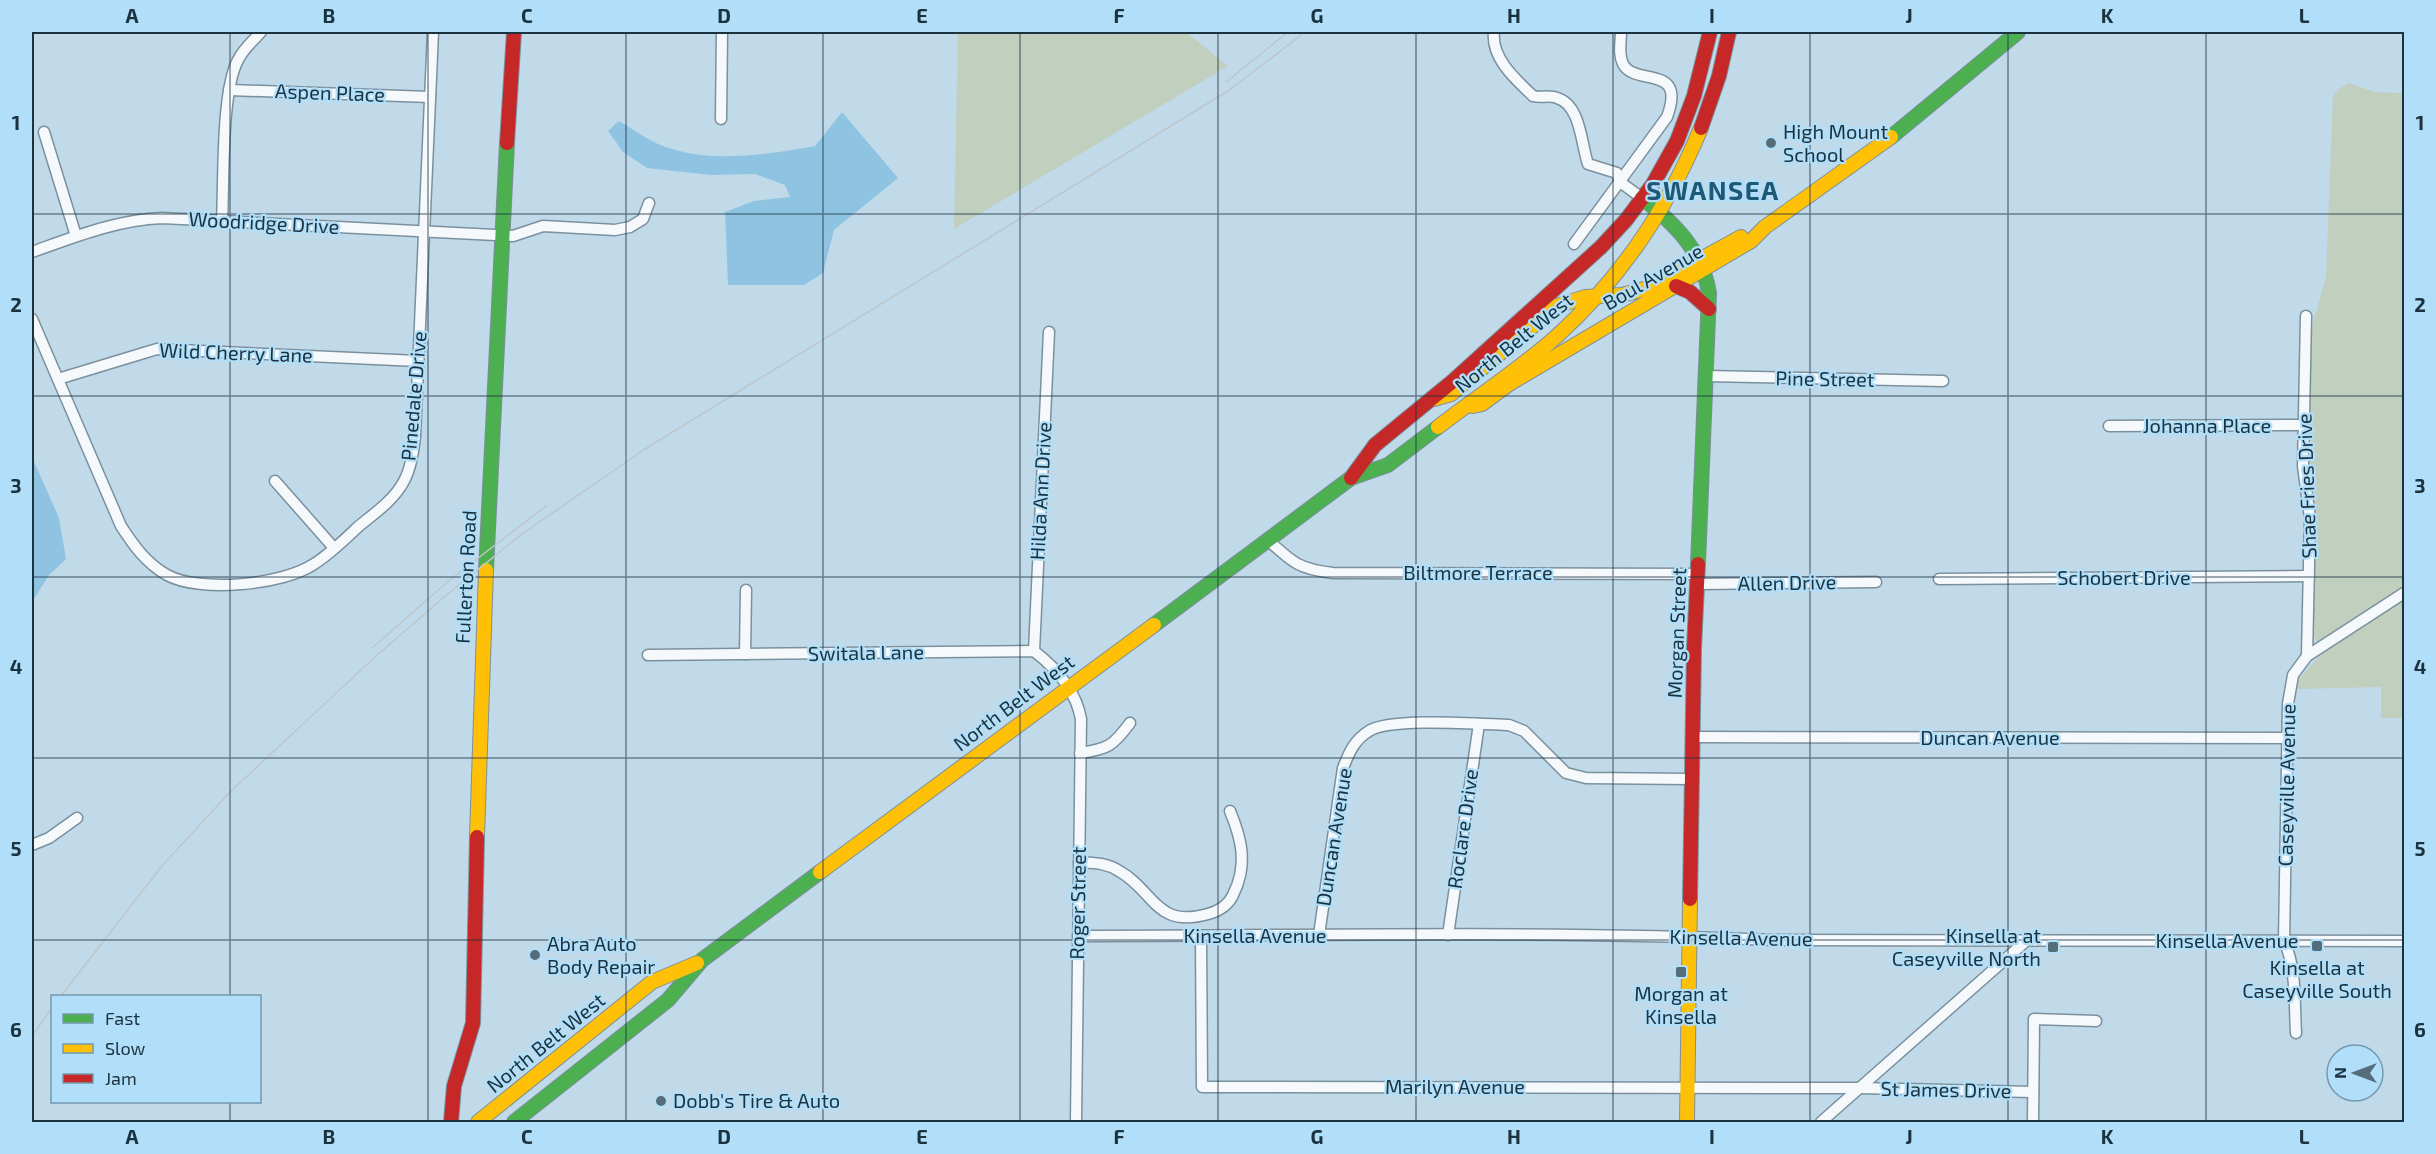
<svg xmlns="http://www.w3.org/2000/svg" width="2436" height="1154" font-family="'Exo 2',sans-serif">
	<rect width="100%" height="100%" fill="#c1dae9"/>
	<!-- green -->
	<g fill="#c0cfbe">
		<path d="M958 32H1186L1228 66 954 229Z"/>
		<path d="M2349 83 2374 92 2404 93V718H2381V687L2296 689 2299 679 2323 652 2312 633 2308 483 2309 363 2312 327 2326 277 2333 95 2339 89Z"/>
	</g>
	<!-- water -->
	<g fill="#8ec4e2">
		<path d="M842 112 898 178 834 230 823 273 804 285H728L725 212 754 201 790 197 785 185 755 174 711 175 647 168 623 152 608 131 619 121C636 131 653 144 672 149 719 163 768 154 815 146Z"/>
		<path d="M32 457 59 518 66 559 49 575 32 602Z"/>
	</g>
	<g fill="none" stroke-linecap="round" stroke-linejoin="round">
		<!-- street casing -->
		<g stroke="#7b909d" stroke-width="13">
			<g id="street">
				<path d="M1494 32C1491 58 1515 79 1533 96 1540 98 1550 95 1557 98 1581 105 1581 144 1588 164L1617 173 1620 182"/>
				<path d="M229 90 430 97"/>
				<path d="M721 119 722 32"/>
				<path d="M44 132 76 236"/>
				<path d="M1620 182 1642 198"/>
				<path d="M222 221C224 183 221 91 238 60 243 49 253 41 261 32"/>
				<path d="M1574 244 1667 117C1687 63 1635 87 1623 64 1618 54 1621 42 1621 32"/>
				<path d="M32 252C74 237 116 220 162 218L513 236 543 226 615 230 630 227 643 219 649 203"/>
				<path d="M2306 316 2303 466 2310 518 2307 656"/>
				<path d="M32 319 121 526C134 546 146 563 167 575 200 593 283 585 314 564 330 554 345 539 359 526 375 513 394 500 404 481 411 468 413 452 415 437L433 32"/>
				<path d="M1706 376 1943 381"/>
				<path d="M58 379 157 349 418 361"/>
				<path d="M2109 426 2304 425"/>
				<path d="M275 481 334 548"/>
				<path d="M1268 540C1293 563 1299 569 1333 573L1698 574"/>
				<path d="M1939 579 2309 576"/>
				<path d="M1698 584 1876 582"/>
				<path d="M1034 651 1049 332"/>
				<path d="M745 654 746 590"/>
				<path d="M648 655 1034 651C1056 668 1076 691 1081 719L1076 1122"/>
				<path d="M1693 737 2288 738"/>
				<path d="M1080 753C1108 749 1113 746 1130 723"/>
				<path d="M32 845 49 838 77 818"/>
				<path d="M1079 862C1094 863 1107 863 1119 871 1154 890 1155 929 1208 914 1219 911 1228 906 1233 895 1248 865 1242 840 1230 811"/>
				<path d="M1319 935 1343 768C1349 753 1354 740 1369 731 1390 717 1480 724 1509 725L1524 731 1566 773 1586 778 1692 779"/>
				<path d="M1448 935 1479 724"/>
				<path d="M1078 936C1310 936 1543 930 1775 940L2404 941"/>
				<path d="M1201 936 1202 1087 1859 1088 2033 1092"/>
				<path d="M2296 1033C2294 1003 2297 969 2284 941L2288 704 2293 675 2307 656 2404 593"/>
				<path d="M1821 1122 2026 941"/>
				<path d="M2033 1122 2034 1019 2096 1021"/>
			</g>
		</g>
		<!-- fast casing -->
		<g stroke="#7b909d" stroke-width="16">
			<g id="fast">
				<path d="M1891 137 2018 32"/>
				<path d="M1642 198C1675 224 1702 250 1709 293L1698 564"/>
				<path d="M486 570 507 143"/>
				<path d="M1154 625 1351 478 1388 465 1438 427"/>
				<path d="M514 1122 668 1000 702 960 820 872"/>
			</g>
		</g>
		<!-- slow casing -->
		<g stroke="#7b909d" stroke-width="16">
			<g id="slow">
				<path d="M1434 399 1451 394 1557 306 1585 297 1622 295 1648 288 1741 237"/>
				<path d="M1473 406 1482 404 1509 384 1751 241 1765 227 1891 137"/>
				<path d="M1438 427C1477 397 1520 369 1557 336 1621 278 1668 208 1701 128"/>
				<path d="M477 837 486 570"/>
				<path d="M820 872 1154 625"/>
				<path d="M478 1122 652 982 697 963"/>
				<path d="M1687 1122 1690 899"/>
			</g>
		</g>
		<!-- jam casing -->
		<g stroke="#7b909d" stroke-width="16">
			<g id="jam">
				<path d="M1701 128 1719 76 1729 32"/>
				<path d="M507 143 514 32"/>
				<path d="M1676 286 1690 292 1709 309"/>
				<path d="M1351 478 1375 445 1453 381 1601 247 1626 220 1653 184 1677 141 1694 96 1710 32"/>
				<path d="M1690 899 1694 648 1698 564"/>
				<path d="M451 1122 454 1086 473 1023 477 837"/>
			</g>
		</g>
		<!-- street -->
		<use href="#street" stroke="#f6f9fc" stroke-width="10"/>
		<!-- fast -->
		<use href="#fast" stroke="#4caf50" stroke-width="14"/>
		<!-- slow -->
		<use href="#slow" stroke="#ffc107" stroke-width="14"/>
		<!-- jam -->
		<use href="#jam" stroke="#c62828" stroke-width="14"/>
		<!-- tram -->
		<g stroke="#bfc6cb" stroke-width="1.5">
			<path d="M1226 82 1288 32"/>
			<path d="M372 648 451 579 546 506"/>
			<path d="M61 996 161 867 230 792 376 656 450 592 522 534 645 449 1231 89 1305 32"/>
			<path d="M32 1036 52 1008"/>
		</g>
	</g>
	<!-- grid -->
	<path fill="none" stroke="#1b323f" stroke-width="1.5" stroke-opacity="0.55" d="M230 32V996M428 32V1122M626 32V1122M823 32V1122M1020 32V1122M1218 32V1122M1416 32V1122M1613 32V1122M1810 32V1122M2008 32V1122M2206 32V1122M32 214H2404M32 396H2404M32 577H2404M32 758H2404M32 940H2404M230 1102V1122"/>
	<!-- markers -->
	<g fill="#556d7a" stroke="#b1def9" stroke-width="2">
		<circle cx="1771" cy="143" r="6"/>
		<rect x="2311" y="940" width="12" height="12" rx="3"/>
		<rect x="2047" y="941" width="12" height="12" rx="3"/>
		<circle cx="535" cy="955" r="6"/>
		<rect x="1675" y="966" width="12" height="12" rx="3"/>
		<circle cx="661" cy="1101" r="6"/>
	</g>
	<g text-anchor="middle" stroke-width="4.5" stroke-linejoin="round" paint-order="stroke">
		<!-- street labels -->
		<g font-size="20" fill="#1b323f" stroke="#b1def9">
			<text transform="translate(330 93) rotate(2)" y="7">Aspen Place</text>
			<text transform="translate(264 223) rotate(3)" y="7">Woodridge Drive</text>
			<text transform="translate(1653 277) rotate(-30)" y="7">Boul Avenue</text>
			<text transform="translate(1514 343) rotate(-39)" y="7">North Belt West</text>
			<text transform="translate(236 353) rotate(2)" y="7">Wild Cherry Lane</text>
			<text transform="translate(1825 379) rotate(1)" y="7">Pine Street</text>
			<text transform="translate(414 396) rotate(-85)" y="7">Pinedale Drive</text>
			<text x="2207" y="433">Johanna Place</text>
			<text transform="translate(2307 486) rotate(-92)" y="7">Shae Fries Drive</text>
			<text transform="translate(1041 491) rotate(-87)" y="7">Hilda Ann Drive</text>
			<text x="1478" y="580">Biltmore Terrace</text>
			<text transform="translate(466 577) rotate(-87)" y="7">Fullerton Road</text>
			<text x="2124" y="585">Schobert Drive</text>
			<text transform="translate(1787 583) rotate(-1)" y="7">Allen Drive</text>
			<text transform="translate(1677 633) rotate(-88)" y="7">Morgan Street</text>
			<text transform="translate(866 653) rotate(-1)" y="7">Switala Lane</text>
			<text transform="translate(1014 703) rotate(-37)" y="7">North Belt West</text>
			<text x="1990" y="745">Duncan Avenue</text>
			<text transform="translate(2287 785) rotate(-89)" y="7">Caseyville Avenue</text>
			<text transform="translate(1463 829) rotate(-82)" y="7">Roclare Drive</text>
			<text transform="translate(1334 837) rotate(-81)" y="7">Duncan Avenue</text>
			<text transform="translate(1078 903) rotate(-89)" y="7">Roger Street</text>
			<text x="1255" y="943">Kinsella Avenue</text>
			<text transform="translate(1741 938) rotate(1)" y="7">Kinsella Avenue</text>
			<text x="2227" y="948">Kinsella Avenue</text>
			<text transform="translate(546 1043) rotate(-39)" y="7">North Belt West</text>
			<text x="1455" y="1094">Marilyn Avenue</text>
			<text transform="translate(1946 1090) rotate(1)" y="7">St James Drive</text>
		</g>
		<!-- poi labels -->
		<g font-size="20" fill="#1b323f" stroke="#b1def9" text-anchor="start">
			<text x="1783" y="139">High Mount<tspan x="1783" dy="23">School</tspan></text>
			<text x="2041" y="943" text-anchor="end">Kinsella at<tspan x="2041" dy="23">Caseyville North</tspan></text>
			<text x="547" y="951">Abra Auto<tspan x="547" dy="23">Body Repair</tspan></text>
			<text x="2317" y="975" text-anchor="middle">Kinsella at<tspan x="2317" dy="23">Caseyville South</tspan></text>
			<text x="1681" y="1001" text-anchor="middle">Morgan at<tspan x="1681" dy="23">Kinsella</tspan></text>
			<text x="673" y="1108">Dobb's Tire &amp; Auto</text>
		</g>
		<!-- district labels -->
		<g font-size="26" font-weight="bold" letter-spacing="1.5" fill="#1f5875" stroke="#b1def9">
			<text x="1713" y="200">SWANSEA</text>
		</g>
	</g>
	<!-- border -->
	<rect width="2436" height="1154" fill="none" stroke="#b1def9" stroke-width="66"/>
	<!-- legend -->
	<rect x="51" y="995" width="210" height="108" fill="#b1def9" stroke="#7599af" stroke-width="1.5"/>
	<rect x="63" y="1014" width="30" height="9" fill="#4caf50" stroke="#7599af" stroke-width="1.5"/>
	<text x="105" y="1025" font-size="18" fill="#1b323f">Fast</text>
	<rect x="63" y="1044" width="30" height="9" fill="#ffc107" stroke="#7599af" stroke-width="1.5"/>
	<text x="105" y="1055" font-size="18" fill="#1b323f">Slow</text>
	<rect x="63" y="1074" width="30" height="9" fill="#c62828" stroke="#7599af" stroke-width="1.5"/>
	<text x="105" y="1085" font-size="18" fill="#1b323f">Jam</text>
	<!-- north arrow -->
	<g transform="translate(2355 1073) rotate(270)"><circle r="28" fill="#b1def9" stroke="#7599af" stroke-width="1.5"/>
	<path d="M0-4.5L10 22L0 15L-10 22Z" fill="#556d7a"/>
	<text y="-9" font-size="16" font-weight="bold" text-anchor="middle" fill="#1b323f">N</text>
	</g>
	<rect x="33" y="33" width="2370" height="1088" fill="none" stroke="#1b323f" stroke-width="2"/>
	<g font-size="20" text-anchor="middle" font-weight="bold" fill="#1b323f">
		<text x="132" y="23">A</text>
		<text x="329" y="23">B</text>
		<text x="527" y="23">C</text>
		<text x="724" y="23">D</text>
		<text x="922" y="23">E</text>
		<text x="1119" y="23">F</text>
		<text x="1317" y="23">G</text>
		<text x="1514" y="23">H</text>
		<text x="1712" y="23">I</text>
		<text x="1909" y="23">J</text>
		<text x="2107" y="23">K</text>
		<text x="2304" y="23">L</text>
		<text x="16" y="130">1</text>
		<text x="2420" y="130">1</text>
		<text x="16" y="312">2</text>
		<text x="2420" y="312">2</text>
		<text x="16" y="493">3</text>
		<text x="2420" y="493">3</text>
		<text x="16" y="674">4</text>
		<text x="2420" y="674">4</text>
		<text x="16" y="856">5</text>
		<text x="2420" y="856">5</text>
		<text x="16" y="1037">6</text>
		<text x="2420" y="1037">6</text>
		<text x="132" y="1144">A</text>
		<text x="329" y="1144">B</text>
		<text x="527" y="1144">C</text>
		<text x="724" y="1144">D</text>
		<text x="922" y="1144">E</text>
		<text x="1119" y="1144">F</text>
		<text x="1317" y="1144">G</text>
		<text x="1514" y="1144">H</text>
		<text x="1712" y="1144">I</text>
		<text x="1909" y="1144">J</text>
		<text x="2107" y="1144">K</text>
		<text x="2304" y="1144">L</text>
	</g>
</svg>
